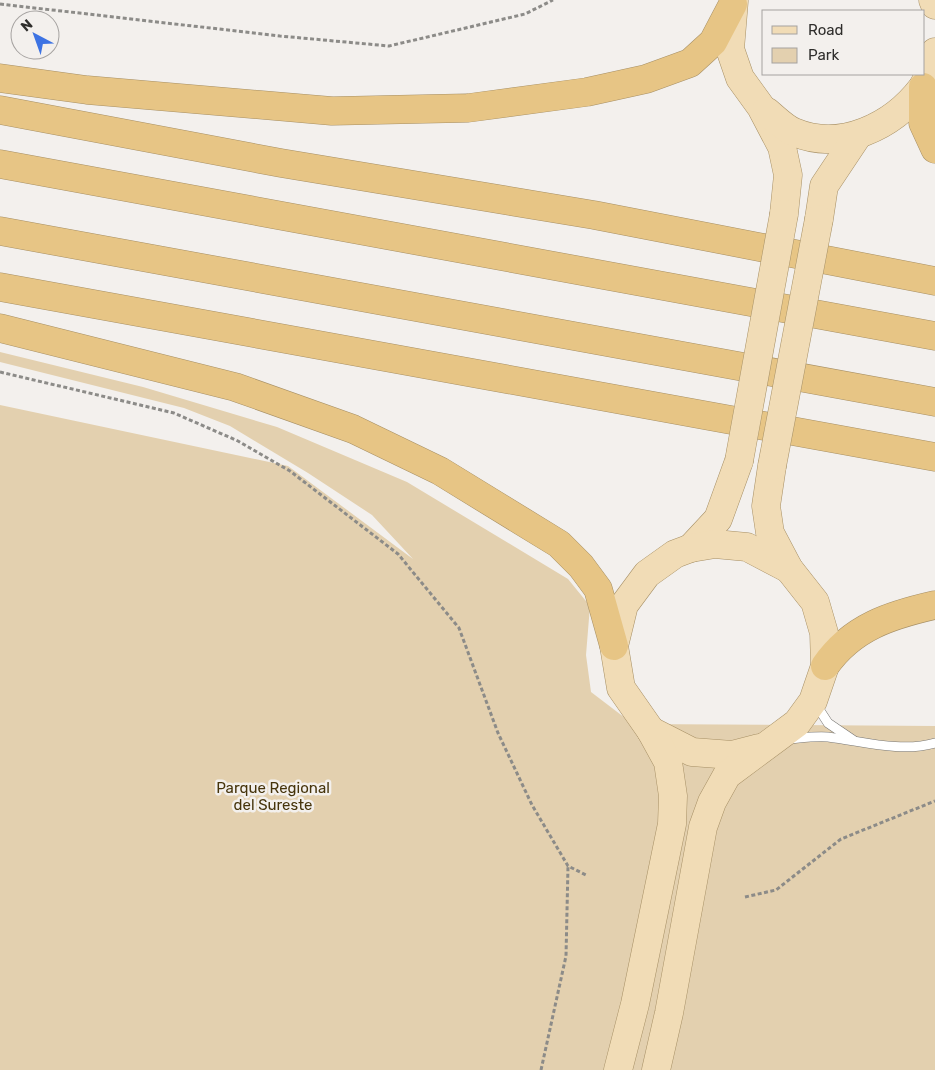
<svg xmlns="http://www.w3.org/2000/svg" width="935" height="1070" font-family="Rubik,sans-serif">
	<rect width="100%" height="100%" fill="#f3f0ed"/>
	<!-- green -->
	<path fill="#e3d0af" d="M0 352 143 387 277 427 407 482 568 579 590 606 586 655 591 692 633 724 935 726V1070H0V405L288 466 413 559 372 515 308 473 230 426 184 408 0 362Z"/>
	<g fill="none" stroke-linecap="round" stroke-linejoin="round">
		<!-- lane casing -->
		<g stroke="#797774" stroke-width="10">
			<g id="lane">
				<path d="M815 703 828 723 853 740"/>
				<path d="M789 739C801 738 815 736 828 737 862 741 901 753 935 743"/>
			</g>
		</g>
		<!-- primary casing -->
		<g stroke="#a79066" stroke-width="29">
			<g id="primary">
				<path d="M933 0 935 5"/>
				<path d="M734 1 730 49 740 78 761 107 782 147 788 175 784 214"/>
				<path d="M766 111C775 118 784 128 794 132 841 152 893 126 922 88 929 78 931 63 935 52"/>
				<path d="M819 219 824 186 858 135"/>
				<path d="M691 548 718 519 739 461"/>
				<path d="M651 731 692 752 732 755 759 748"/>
				<path d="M618 1070 635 1004 672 824 673 796 668 762 651 731 621 688 614 646 624 605 647 574 675 554 691 548 715 544 747 547 789 569"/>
				<path d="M656 1070 669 1013 703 827 712 802 727 775 797 723 813 701 825 666 824 633 815 602 789 569 770 533 766 506 772 466"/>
			</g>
		</g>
		<!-- highway casing -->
		<g stroke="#a79066" stroke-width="29">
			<g id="highway">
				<path d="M0 78 87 90 332 111 468 108 587 92 646 79 690 63 713 42 733 4"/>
				<path d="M923 87V123L935 149"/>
				<path d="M0 110 281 163 594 215 935 281"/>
				<path d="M0 164 935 336"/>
				<path d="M0 231 935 402"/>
				<path d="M0 287 935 457"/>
				<path d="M0 328 235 387 353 429 440 471 559 544 581 566 598 589 614 646"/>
				<path d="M825 666C852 627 891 615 935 605"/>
			</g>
		</g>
		<!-- path -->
		<g stroke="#8c8b88" stroke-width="3" stroke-dasharray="4 2.5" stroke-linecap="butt">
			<path d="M0 4 280 36 389 46 525 14 553 0"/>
			<path d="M0 372 174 413 238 441 290 471 398 554 459 628 498 733 532 805 568 866 586 875"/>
			<path d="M745 897 776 890 841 839 935 801"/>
			<path d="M541 1070 566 956 568 866"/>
		</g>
		<!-- lane -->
		<use href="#lane" stroke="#fff" stroke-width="9"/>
		<!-- primary -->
		<use href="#primary" stroke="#f1dcb6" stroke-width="28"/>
		<!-- highway -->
		<use href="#highway" stroke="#e7c585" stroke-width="28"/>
		<!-- primary-bridge casing -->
		<g stroke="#a79066" stroke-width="29" stroke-linecap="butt">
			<g id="primary-bridge">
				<path d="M739 461 784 214"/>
				<path d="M772 466 819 219"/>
			</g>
		</g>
		<!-- primary-bridge -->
		<use href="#primary-bridge" stroke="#f1dcb6" stroke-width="28"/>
	</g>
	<g text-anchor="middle" stroke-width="5" stroke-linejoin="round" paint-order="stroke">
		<!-- park labels -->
		<g font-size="15" fill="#46340b" stroke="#f3f0ed">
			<text x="273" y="793">Parque Regional<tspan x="273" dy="17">del Sureste</tspan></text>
		</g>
	</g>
	<!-- legend -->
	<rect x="762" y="10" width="162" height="65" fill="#f3f0ed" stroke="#a5a2a0"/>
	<rect x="772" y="26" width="25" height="8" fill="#f1dcb6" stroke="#a5a2a0"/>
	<text x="808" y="35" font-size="15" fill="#2f2e2c">Road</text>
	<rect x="772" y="48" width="25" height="15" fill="#e3d0af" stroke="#a5a2a0"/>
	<text x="808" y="60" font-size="15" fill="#2f2e2c">Park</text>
	<!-- north arrow -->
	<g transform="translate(35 35) rotate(319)"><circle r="24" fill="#f3f0ed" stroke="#a5a2a0"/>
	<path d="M0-4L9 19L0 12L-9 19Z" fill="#3d73e3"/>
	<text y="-8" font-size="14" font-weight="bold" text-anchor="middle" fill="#2f2e2c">N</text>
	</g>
</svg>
